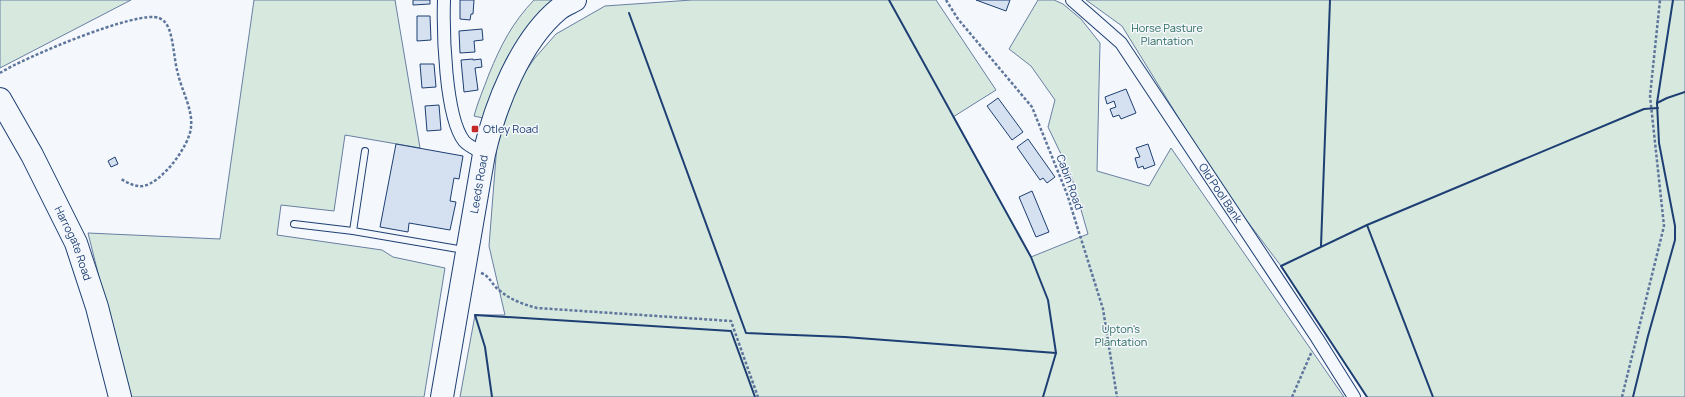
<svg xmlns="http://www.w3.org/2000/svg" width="1685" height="397" font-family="Manrope,sans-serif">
	<rect width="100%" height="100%" fill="#f4f7fb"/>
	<!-- green -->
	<g fill="#d7e8df" stroke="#687fa3">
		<path d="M0 0H131L0 68Z"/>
		<path d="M254 0H395L420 148 345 135 334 211 281 205 277 235 382 250 393 257 445 268 424 397H129L88 233 220 239Z"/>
		<path d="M534 0H563L487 119 474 116C478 101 484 88 489 74 501 45 512 23 534 0Z"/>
		<path d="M692 0H936L996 90 953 117 1031 257 1088 234 1071 175 1048 127 1055 100 1031 66 1009 49 1038 0H1054L1063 4 1081 19 1100 43 1097 171 1149 186 1171 148 1344 397H460L475 315H505L489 246 497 144 515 87 534 59 556 34 605 6Z"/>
		<path d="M1086 0H1685V397H1367L1281 266 1220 185 1122 26Z"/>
	</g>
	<!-- building -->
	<g fill="#d5e0f0" stroke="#1d3f73">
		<path d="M413 0H430V4L413 5Z"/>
		<path d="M460 0H474L473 14H471L470 20 460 19Z"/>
		<path d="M976 0H1010L1006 11Z"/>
		<path d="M417 16H430L431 40 417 41Z"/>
		<path d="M482 29 483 40 474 41 475 52 460 53 459 31Z"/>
		<path d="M473 59V60L481 59 482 67 475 68 478 90 464 92 461 60Z"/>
		<path d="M420 64H434L436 87 422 88Z"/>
		<path d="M1126 89 1136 113 1121 119 1119 115 1113 117 1110 109 1116 107 1114 101 1107 104 1105 97Z"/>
		<path d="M998 98 1023 132 1012 140 987 106Z"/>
		<path d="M439 105 441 130 427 131 425 106Z"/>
		<path d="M1028 139 1055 177 1047 183 1043 178 1040 180 1017 147Z"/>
		<path d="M396 144 463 156 459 179 454 178 450 201 456 202 450 230 409 223 408 232 380 227Z"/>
		<path d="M1148 144 1155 165 1144 169 1143 166 1138 168 1135 158 1140 157 1136 148Z"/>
		<path d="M115 157 118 164 111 167 108 161Z"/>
		<path d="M1032 191 1049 232 1036 237 1019 197Z"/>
	</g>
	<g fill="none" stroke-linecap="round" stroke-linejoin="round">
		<!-- lane casing -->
		<g stroke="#1d3f73" stroke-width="8">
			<g id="lane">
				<path d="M365 151 353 231 464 250"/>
				<path d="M294 224 353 231"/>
			</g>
		</g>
		<!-- street casing -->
		<g stroke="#1d3f73" stroke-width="14">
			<g id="street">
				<path d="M444 0C443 31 445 117 464 141 468 146 478 150 484 154"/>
				<path id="s1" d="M1072 0 1121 43 1317 338 1354 397"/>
			</g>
		</g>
		<!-- highway casing -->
		<g stroke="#1d3f73" stroke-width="24">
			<g id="highway">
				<path id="s2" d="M0 99 32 155 76 243 97 307 120 397"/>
				<path id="s3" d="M442 397 484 154C495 106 520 41 559 9 564 5 570 3 575 0"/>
			</g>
		</g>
		<!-- path -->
		<g stroke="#5e769c" stroke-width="2.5" stroke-dasharray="3 2" stroke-linecap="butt">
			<path d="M946 0 958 19 1032 107 1067 194 1103 309 1117 397"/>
			<path d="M0 73C21 59 139 9 159 18 164 20 167 24 169 29 174 43 174 60 178 74 182 91 193 110 191 127 190 145 162 183 143 186 135 187 128 183 121 179"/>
			<path d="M481 273C490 276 492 285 499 290 511 300 522 304 537 308L731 321 758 397"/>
			<path d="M1292 397 1312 351"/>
			<path d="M1622 397 1664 226 1650 96 1660 0"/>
		</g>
		<!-- lane -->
		<use href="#lane" stroke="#f4f7fb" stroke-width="6"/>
		<!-- street -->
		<use href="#street" stroke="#f4f7fb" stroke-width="12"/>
		<!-- highway -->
		<use href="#highway" stroke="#f4f7fb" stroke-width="22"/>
		<!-- wall -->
		<g stroke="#1d3f73" stroke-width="2">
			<path d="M629 13 746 333 845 337 1056 353 1048 300 1031 257 889 0"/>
			<path d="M1657 103 1667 98 1685 92"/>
			<path d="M1367 225 1433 397"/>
			<path d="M1321 246 1330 0"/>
			<path d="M492 397 485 347 475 315 731 331 755 397"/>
			<path d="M1043 397 1056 353"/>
			<path d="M1367 397 1281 266 1367 225 1644 109 1658 108"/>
			<path d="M1633 397 1648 336 1675 240V226L1659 143 1657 103 1673 0"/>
		</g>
	</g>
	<!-- markers -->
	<rect fill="#c62828" stroke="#f4f7fb" stroke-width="1.5" x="471" y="125" width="8" height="8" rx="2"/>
	<g text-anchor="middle" stroke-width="3" stroke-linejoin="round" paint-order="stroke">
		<!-- park labels -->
		<g font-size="11" fill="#2c6c60" stroke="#f4f7fb">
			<text x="1167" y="32">Horse Pasture<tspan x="1167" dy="13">Plantation</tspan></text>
			<text x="1121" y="333">Upton's<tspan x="1121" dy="13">Plantation</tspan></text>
		</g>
		<!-- poi labels -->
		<g font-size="11" fill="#1d3f73" stroke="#f4f7fb" text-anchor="start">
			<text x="483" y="133">Otley Road</text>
		</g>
		<!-- street labels -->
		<g font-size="11" fill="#1d3f73" stroke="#f4f7fb">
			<text transform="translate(1070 182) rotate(70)" y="4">Cabin Road</text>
			<text dy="4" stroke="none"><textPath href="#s3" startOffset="216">Leeds Road</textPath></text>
			<text dy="4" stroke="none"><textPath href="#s1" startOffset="245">Old Pool Bank</textPath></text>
			<text dy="4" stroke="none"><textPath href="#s2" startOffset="162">Harrogate Road</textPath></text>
		</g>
	</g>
</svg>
